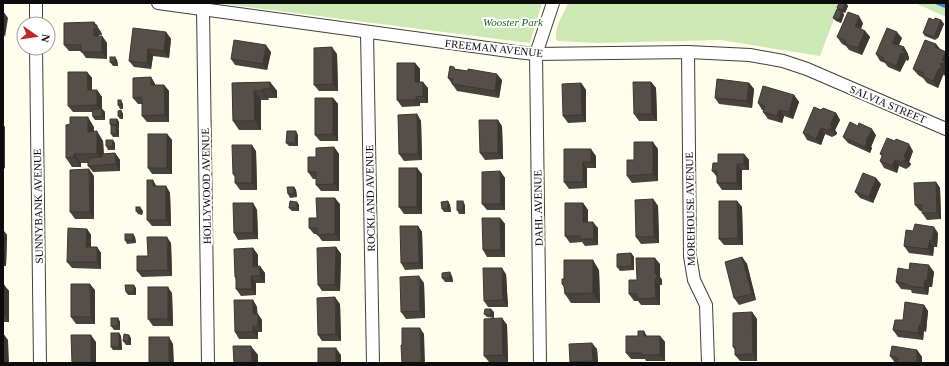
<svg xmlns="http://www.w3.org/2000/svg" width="949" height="366" font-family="Georgia,serif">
	<rect width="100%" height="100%" fill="#fffdeb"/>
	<!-- green -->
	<g fill="#cce9b5">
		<path d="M216 3H542L530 43Z"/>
		<path d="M568 3H840L820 56 720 40 597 43 558 41 556 39C555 24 564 15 568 3Z"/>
		<path d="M915 3H946V17Z"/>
	</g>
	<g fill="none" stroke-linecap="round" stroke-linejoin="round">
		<!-- stream -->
		<path stroke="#3786cd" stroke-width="4.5" d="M938 3 946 6"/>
		<!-- street casing -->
		<g stroke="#3f3f3f" stroke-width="14">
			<g id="street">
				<path d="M36 3V24"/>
				<path d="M158 3 516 52 536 54 688 52 750 55 783 61 807 69 946 129"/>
				<path d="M203 9 208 363"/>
				<path d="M367 32 373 363"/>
				<path d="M36 48 40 363"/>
				<path d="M688 52 690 256 694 280 706 305 708 363"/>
				<path d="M540 363 536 54 553 3"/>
			</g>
		</g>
		<!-- street -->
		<use href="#street" stroke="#fff" stroke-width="12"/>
	</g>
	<!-- wall -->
	<g fill="#49433f">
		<path d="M839 3H846L848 6 845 13 843 12 844 15 841 23 836 21 833 18 839 10 837 8Z"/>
		<path d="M941 20 944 24 938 38 935 40 925 36 923 33Z"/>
		<path d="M94 22 101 32 102 35H99V36H102L107 43V59L86 58 81 51H69L64 45Z"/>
		<path d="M863 23 861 29 865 31 870 37 862 55 849 50 846 46 842 44 837 37Z"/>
		<path d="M166 32 171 39 169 58 153 56 151 69 134 67 129 61Z"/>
		<path d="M902 38 899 45 904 47 908 54V55L909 58 908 61 906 60 900 72 888 67 885 63 880 61 876 54Z"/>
		<path d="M936 44 940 49 946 52V70L945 69V70L946 72V76L943 75 938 88 927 83 923 78 918 75 913 69Z"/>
		<path d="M271 52 267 70 235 65 231 59Z"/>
		<path d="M337 54 338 91H319L314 85Z"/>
		<path d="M117 60 118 66H113L110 62Z"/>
		<path d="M415 63 420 69V82L428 88V103H420V106L402 107 397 100Z"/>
		<path d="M454 67 455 69 502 80 499 98 457 91 448 78Z"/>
		<path d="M87 72 92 78V90H97L102 97V109L105 112V120H95L93 117V112H73L68 106Z"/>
		<path d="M151 77 155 84V85H164L169 91V122H147L142 116V104H138L133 98Z"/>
		<path d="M270 82 277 91V98H268L269 100H261V130H239L233 121 232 83Z"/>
		<path d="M651 82 656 88 657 121H639L634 114Z"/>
		<path d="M581 83 586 90V122L568 123 563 116Z"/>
		<path d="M749 83 754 89 752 108 719 104 715 98Z"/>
		<path d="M794 95 799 102 793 119 784 116 782 123 768 119 763 112 764 110H762L758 103Z"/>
		<path d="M333 98 338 104V141H320L315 135Z"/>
		<path d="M123 104V109H120L118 105Z"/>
		<path d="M121 110 123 114V119H120L118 116Z"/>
		<path d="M821 110 836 113 840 120 835 130 837 133 836 135 832 137 825 134 821 145 807 140 803 133Z"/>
		<path d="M417 114 421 121 422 160 404 161 399 154Z"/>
		<path d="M117 119 119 122V128H118L119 137H113L111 134V126L110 124Z"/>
		<path d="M502 126 503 159 485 160 480 153Z"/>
		<path d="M94 127V131L103 141 104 154 115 153 120 160V171L93 172 88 166V163H81V167H72L66 158Z"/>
		<path d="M167 134 172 140V174H152L148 168Z"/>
		<path d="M298 135V146H289L286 143Z"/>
		<path d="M876 135 871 147 872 148 870 153 848 143 843 137Z"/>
		<path d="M115 143V150H108L106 146Z"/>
		<path d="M334 147 339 154V191H321L316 185V179H313L308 172 316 157Z"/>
		<path d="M564 149 596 156V168H587V188L569 189 564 182Z"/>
		<path d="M658 149V181L632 183 627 176 634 160Z"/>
		<path d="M256 151 257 190H240L235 183V177L233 174Z"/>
		<path d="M913 151 909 162 911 164 909 167 906 169 899 166 897 173 884 168 880 161 882 156 880 154Z"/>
		<path d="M744 154 749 160V170H742V190H722L717 183V177L712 171 718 163Z"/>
		<path d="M500 171 505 178V210H487L482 204Z"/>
		<path d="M422 174V214H404L399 207Z"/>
		<path d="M94 176V219H75L70 212Z"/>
		<path d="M936 182 940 188 941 219 927 220 922 213V211H920L915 205Z"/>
		<path d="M881 184 873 203 860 198 855 192Z"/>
		<path d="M157 186H166L170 193 171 226H152L147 220Z"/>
		<path d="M294 187 296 190 297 197 290 198 288 194Z"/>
		<path d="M653 199 658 206 659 243 641 244 636 237Z"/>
		<path d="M448 201 450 205 451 212H444L442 209Z"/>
		<path d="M737 201 742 207 743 245H724L719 239Z"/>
		<path d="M297 202 299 205V211H292L289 208Z"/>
		<path d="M253 203 257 210 258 239 238 240 234 233Z"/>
		<path d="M583 203 588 210V222L598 228V245L585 246 582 242 570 243 565 236Z"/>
		<path d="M340 204V241H322L317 234H314L309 228 317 218Z"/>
		<path d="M465 205V214H459L457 210Z"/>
		<path d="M136 211H143L142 215 138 214Z"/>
		<path d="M500 218 505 224V257H487L483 250Z"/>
		<path d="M418 226 422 232 423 269 405 270 401 263Z"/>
		<path d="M87 229 91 235V247H97L101 253V269L72 268 67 262Z"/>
		<path d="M3 230 7 235 6 266H3Z"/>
		<path d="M938 233 937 247H934L933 256 909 253 904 246Z"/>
		<path d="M133 234 135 237 136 243 127 244 125 240Z"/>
		<path d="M171 243 172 276 142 277 137 271 148 256Z"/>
		<path d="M336 247 341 254 340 291H322L318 285Z"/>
		<path d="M253 248 258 255V267L265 273V283H256V295L241 296 236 289V280L235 277Z"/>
		<path d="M631 253 634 257V270L620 271 617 267Z"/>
		<path d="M742 257 747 264 756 300 739 305 734 298Z"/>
		<path d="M660 264V277L662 280V285H660V305H641L638 301H634L629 294 637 280Z"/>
		<path d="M599 270 600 303H571L565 294 564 287 562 284 564 279Z"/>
		<path d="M909 270 934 272 932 287H929L928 295 912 293 911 290 901 289 896 282Z"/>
		<path d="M506 274 508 307H488L484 301Z"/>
		<path d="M452 276 453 282H445L442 278Z"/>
		<path d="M424 283 425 318 406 319 401 312Z"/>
		<path d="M3 285H4L9 291V322H3Z"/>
		<path d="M136 288V295H128L126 292Z"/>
		<path d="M95 290V324H76L71 317Z"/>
		<path d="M172 293 173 326H153L148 319Z"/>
		<path d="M253 300 257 307V314L262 320V332H258V339H239L235 332Z"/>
		<path d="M340 304 341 341H322L318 335Z"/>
		<path d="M924 305 928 311 926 332 924 331 923 340 898 337 893 330 903 320Z"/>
		<path d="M494 312V318L487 317 484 314Z"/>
		<path d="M752 312 757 319V361H740L735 355V350L733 347Z"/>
		<path d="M118 318 120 322V330H114L111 326Z"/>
		<path d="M502 318 507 325 508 362H489L484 356Z"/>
		<path d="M119 333 121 336 122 350H113L111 347Z"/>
		<path d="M647 336H660L665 342V361H646L645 359H631L626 353Z"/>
		<path d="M131 338V345H126L123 341Z"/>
		<path d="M597 349 598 363H571L570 362Z"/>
		<path d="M917 350 922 357V363H895L890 356Z"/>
	</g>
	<!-- shaded-wall -->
	<g fill="#3c3733">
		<path d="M845 3H846L848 6 845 13 843 10Z"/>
		<path d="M3 11 8 18 5 37 3 33Z"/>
		<path d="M842 11 844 15 841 23 839 20Z"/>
		<path d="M859 16 863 23 859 33 855 26Z"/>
		<path d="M941 20 944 24 938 38 935 35Z"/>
		<path d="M94 22 101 32 102 35 94 25Z"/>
		<path d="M94 28 99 35V43L94 36Z"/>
		<path d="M865 31 870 37 862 55 858 48Z"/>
		<path d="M166 32 171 39 169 58 164 51Z"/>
		<path d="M897 32 902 38 897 49 892 43Z"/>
		<path d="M102 36 107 43V59L102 52Z"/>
		<path d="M936 44 941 51 935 47Z"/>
		<path d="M266 45 271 52 267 70 263 64Z"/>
		<path d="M332 47 337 54 338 91 333 84Z"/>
		<path d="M904 47 908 54V55L909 58 908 61 903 54 902 50Z"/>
		<path d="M148 49 153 56 151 69 147 63Z"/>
		<path d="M946 52V68L943 64 942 60Z"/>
		<path d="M901 53 906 60 900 72 896 66Z"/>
		<path d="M115 57 117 60 118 66 115 62Z"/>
		<path d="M415 63 420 69V88L415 82Z"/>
		<path d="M941 63 945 69 946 76 941 69 940 65Z"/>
		<path d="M939 68 943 75 938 88 933 81Z"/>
		<path d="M87 72 92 78V97L88 90Z"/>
		<path d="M497 74 502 80 499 98 495 91Z"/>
		<path d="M151 77 155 84V92L151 85Z"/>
		<path d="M270 82 277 91V98L270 89Z"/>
		<path d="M423 82 428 88V103L423 96Z"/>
		<path d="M651 82 656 88 657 121 652 114Z"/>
		<path d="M581 83 586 90V122L582 115Z"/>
		<path d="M749 83 754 89 752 108 747 101Z"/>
		<path d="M164 85 169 91V122L165 115Z"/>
		<path d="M262 89 268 98 269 100 262 91Z"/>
		<path d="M97 90 102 97V112L97 105Z"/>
		<path d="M254 91 261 100V130L255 121Z"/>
		<path d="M794 95 799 102 793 119 789 112Z"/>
		<path d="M416 97 420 103V106L416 100Z"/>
		<path d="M333 98 338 104V141L333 134Z"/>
		<path d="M121 100 123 104V109L121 105Z"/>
		<path d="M102 109 105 112V120L102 116Z"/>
		<path d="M121 110 123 114V119L121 116Z"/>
		<path d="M779 110 784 116 782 123 777 116Z"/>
		<path d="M836 113 840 120 835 130 837 133 836 135 831 129 830 125Z"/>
		<path d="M417 114 421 121 422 160 418 154Z"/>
		<path d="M88 117 94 127V141L88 132Z"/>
		<path d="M117 119 119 122V128L117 125Z"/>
		<path d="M498 120 502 126 503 159 498 153Z"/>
		<path d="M3 124 5 127V169L3 166Z"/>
		<path d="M116 125 119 129V137L117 134Z"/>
		<path d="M821 128 825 134 821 145 816 139Z"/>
		<path d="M872 129 876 135 871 147 872 148 870 153 865 147 866 141Z"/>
		<path d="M97 131 103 141 104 163 97 154Z"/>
		<path d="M296 131 298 135V146L295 143Z"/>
		<path d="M167 134 172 140V174L167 168Z"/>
		<path d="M113 140 115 143V150L112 147Z"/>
		<path d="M653 142 658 149V181L653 174Z"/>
		<path d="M909 144 913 151 909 162 911 164 909 167 905 160 904 157Z"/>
		<path d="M252 145 256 151 257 190 252 183Z"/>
		<path d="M334 147 339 154V191L334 184Z"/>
		<path d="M591 149 596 156V168L591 162Z"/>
		<path d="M115 153 120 160V171L116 164Z"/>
		<path d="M74 154 81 163V167L74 157Z"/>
		<path d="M744 154 749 160V170L744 164Z"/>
		<path d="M895 160 899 166 897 173 892 166Z"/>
		<path d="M583 162 587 168V188L583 182Z"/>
		<path d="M737 164 742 170V190L737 183Z"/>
		<path d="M417 168 422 174V214L417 207Z"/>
		<path d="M89 169 94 176V219L90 212Z"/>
		<path d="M500 171 505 178V210L501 204Z"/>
		<path d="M876 178 881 184 873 203 869 197Z"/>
		<path d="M153 180 157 187 153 186Z"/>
		<path d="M3 181 4 214 3 212Z"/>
		<path d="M936 182 940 188 941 219 937 213Z"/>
		<path d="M166 186 170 193 171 226 166 220Z"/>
		<path d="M294 187 296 190 297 197 294 194Z"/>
		<path d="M335 198 340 204V241L335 234Z"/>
		<path d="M653 199 658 206 659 243 654 237Z"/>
		<path d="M448 201 450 205 451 212 448 208Z"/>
		<path d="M463 201 465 205V214L463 210Z"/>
		<path d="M737 201 742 207 743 245 738 238Z"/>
		<path d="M297 202 299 205V211L297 208Z"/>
		<path d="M253 203 257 210 258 239 253 233Z"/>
		<path d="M583 203 588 210V229L583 222Z"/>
		<path d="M140 207 143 211 142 215 140 211Z"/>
		<path d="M500 218 505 224V257L501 250Z"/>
		<path d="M593 222 598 228V245L594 239Z"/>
		<path d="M418 226 422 232 423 269 419 263Z"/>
		<path d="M934 227 938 233 937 247 932 241Z"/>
		<path d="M87 229 91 235V253L86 247Z"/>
		<path d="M3 230 7 235 6 266 3 261Z"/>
		<path d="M133 234 135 237 136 243 133 240Z"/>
		<path d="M167 237 171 243 172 276 168 270Z"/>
		<path d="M930 240 934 247 933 256 928 249Z"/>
		<path d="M97 247 101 253V269L97 262Z"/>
		<path d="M336 247 341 254 340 291 335 285Z"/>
		<path d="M253 248 258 255V273L253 267Z"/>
		<path d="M631 253 634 257V270L632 266Z"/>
		<path d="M742 257 747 264 756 300 752 294Z"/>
		<path d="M655 258 660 264V277L662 280V285L657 279 655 274Z"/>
		<path d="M593 260 599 270 600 303 593 293Z"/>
		<path d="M929 265 934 272 932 287 927 281Z"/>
		<path d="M260 266 265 273V283L260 276Z"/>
		<path d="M502 268 506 274 508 307 503 300Z"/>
		<path d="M450 272 452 276 453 282 450 278Z"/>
		<path d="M251 276 256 283V295L252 289Z"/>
		<path d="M419 276 424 283 425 318 420 311Z"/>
		<path d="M655 279 660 285V305L656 298Z"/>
		<path d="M925 280 929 287 928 295 924 288Z"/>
		<path d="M90 284 95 290V324L91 317Z"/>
		<path d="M4 285 9 291V322L4 315Z"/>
		<path d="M134 285 136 288V295L134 292Z"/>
		<path d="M168 287 172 293 173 326 168 319Z"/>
		<path d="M335 297 340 304 341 341 336 334Z"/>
		<path d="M253 300 257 307 258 319V314L262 320V332L258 326 253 314Z"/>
		<path d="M924 305 928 311 926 332 921 325Z"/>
		<path d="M491 309 494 312V318L491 315Z"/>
		<path d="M752 312 757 319V361L753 354Z"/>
		<path d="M118 318 120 322V330L118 326Z"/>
		<path d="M502 318 507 325 508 362 503 355Z"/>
		<path d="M919 325 924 331 923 340 918 333Z"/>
		<path d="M253 326 258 332V339L253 332Z"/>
		<path d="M420 328 424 334 425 363H421Z"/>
		<path d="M644 331 648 338 644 336Z"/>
		<path d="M3 333 8 340 9 363H4Z"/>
		<path d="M119 333 121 336 122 350 119 347Z"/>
		<path d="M91 335 96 342V363H91Z"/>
		<path d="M129 335 131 338V345L129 341Z"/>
		<path d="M660 336 665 342V361L660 355Z"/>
		<path d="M169 337 173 344 174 363H169Z"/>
		<path d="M592 343 597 349 598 363H595L593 361Z"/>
		<path d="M251 346 258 355V363H252Z"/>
		<path d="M336 348 341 355V363H336Z"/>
		<path d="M917 350 922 357V363H917Z"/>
	</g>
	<!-- building -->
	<g fill="#554e49" stroke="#3c3733">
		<path d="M839 3H845L843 10 837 8Z"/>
		<path d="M837 9 842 11 839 20 833 18Z"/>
		<path d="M848 12 859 16 855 26 865 31 858 48 845 44 846 41 837 37Z"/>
		<path d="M929 18 934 20 935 18 941 20 935 35 933 37 923 33Z"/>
		<path d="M94 22V25H97V28H94V36H102V52H81V45H64V23Z"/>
		<path d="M133 28 166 32 164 51 148 49 147 63 129 61Z"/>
		<path d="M887 28 897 32 892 43 904 47 902 50 905 51 903 54 901 53 896 66 883 60 884 58 876 54Z"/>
		<path d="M234 40 266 45 263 64 231 59Z"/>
		<path d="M925 40 936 44 935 47 946 52 942 60 945 61 943 64 941 63 940 65 942 66 941 69 939 68 933 81 922 76 924 73 913 69Z"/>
		<path d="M332 47 333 84 314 85V48Z"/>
		<rect x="110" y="57" width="5" height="5"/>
		<path d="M397 63H415V82H423V96L416 97V100H397Z"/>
		<path d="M450 66 454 67V69L468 71V69L497 74 495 91 452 84 453 79 448 78Z"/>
		<path d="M68 72H87L88 90H97V105L68 106Z"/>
		<path d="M151 77V85H164L165 115 142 116V97L133 98V78Z"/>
		<path d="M717 79 749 83 747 101 715 98Z"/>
		<path d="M270 82V89H262V91H254L255 121H233L232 83Z"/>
		<path d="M633 82H651L652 114H634Z"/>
		<path d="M581 83 582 115 563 116 562 84Z"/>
		<path d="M763 86 794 95 789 112 779 110 777 116 763 112 765 106 758 103Z"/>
		<path d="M315 98H333V134L315 135Z"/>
		<rect x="118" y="100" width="3" height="5"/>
		<path d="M814 107 821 110 823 108 836 113 830 125 832 126 831 129 827 130 821 128 816 139 803 133Z"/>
		<path d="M92 109H102V116L93 117Z"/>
		<path d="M121 110V116H118V111Z"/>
		<path d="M417 114 418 154H399L398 115Z"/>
		<path d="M70 117H88V132L97 131V154H74V157L66 158V125L70 124Z"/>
		<path d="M110 119H117V125L110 124Z"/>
		<path d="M479 120H498V153H480Z"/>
		<path d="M850 122 858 126 859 123 872 129 866 141H867L865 147 843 137Z"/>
		<path d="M111 125H116L117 134H111Z"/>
		<path d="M287 131H296L295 143H286Z"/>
		<rect x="148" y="134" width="19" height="34"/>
		<path d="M887 138 895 141 896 139 909 144 904 157 906 158 905 160 901 162 895 160 892 166 880 161 883 154H880Z"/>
		<path d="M106 140H113L112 147 106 146Z"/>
		<path d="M634 142H653V174L627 176V160H634Z"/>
		<path d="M232 145H252V183H235V175L233 174Z"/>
		<path d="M334 147V184L316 185V172H308V157H316V148Z"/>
		<path d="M564 149H591V162H583V182H564Z"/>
		<path d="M115 153 116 164 88 166V158L102 157V154Z"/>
		<path d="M718 154H744V164H737V183H717V171H712L713 163H718Z"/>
		<rect x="399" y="168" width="18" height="39"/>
		<path d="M89 169 90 212H70V170Z"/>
		<path d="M500 171 501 204H482V172Z"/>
		<path d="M863 173 876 178 869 197 855 192Z"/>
		<path d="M147 180H153V186H166V220H147Z"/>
		<path d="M936 182 937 213H922V205H915L914 183Z"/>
		<path d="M287 187H294V194H288Z"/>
		<path d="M316 198H335V234L317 235V228H309V218H317Z"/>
		<path d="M653 199 654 237H636L635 200Z"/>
		<path d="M290 201 297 202V208H289Z"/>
		<path d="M448 201V208L442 209 441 202Z"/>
		<rect x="457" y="201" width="6" height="9"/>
		<path d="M719 201H737L738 238 719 239Z"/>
		<path d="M233 203H253V233H234Z"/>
		<path d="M565 203H583V222H593L594 239H580V236H565Z"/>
		<rect x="136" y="207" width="4" height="4"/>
		<path d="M482 218H500L501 250H483Z"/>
		<path d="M915 224 934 227 932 241 930 240 928 249 904 246 906 230 913 231Z"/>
		<path d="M400 226H418L419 263H401Z"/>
		<path d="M68 228 87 229 86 247H97V262H67Z"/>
		<rect x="125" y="234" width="8" height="6"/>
		<path d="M147 237H167L168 270 137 271V256H148Z"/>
		<path d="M336 247 335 285H318L317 248Z"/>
		<path d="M253 248V267L260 266V276H251L252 289H236V277H235L234 249Z"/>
		<path d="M631 253 632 266 617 267V254Z"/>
		<path d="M742 257 752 294 734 298 725 262Z"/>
		<path d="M636 258H655V274H657V279H655L656 298 637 299V294H629V280H637Z"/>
		<path d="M564 260H593V293L565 294 564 286 562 284V279H564Z"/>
		<path d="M910 263 929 265 927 281 925 280 924 288 908 286 907 284 896 282 898 268 909 270Z"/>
		<path d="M483 268H502L503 300 484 301Z"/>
		<path d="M450 272V278H442V273Z"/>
		<path d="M419 276 420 311 401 312 400 277Z"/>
		<path d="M71 284H90L91 317H71Z"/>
		<rect x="3" y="285" width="1" height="30"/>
		<path d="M125 285H134V292H126Z"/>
		<rect x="148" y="287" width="20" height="32"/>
		<path d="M335 297 336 334 318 335 317 298Z"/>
		<path d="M234 300H253V314H258V326H253V332H235Z"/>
		<path d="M905 302 924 305 921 325H919L918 333 893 330 895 320H903Z"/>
		<path d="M485 309H491V315L484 314Z"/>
		<path d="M752 312 753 354 735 355V347H733V313Z"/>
		<rect x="111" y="318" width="7" height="8"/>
		<path d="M502 318 503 355 484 356V319Z"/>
		<path d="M402 328H420L421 363H402L401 345H402Z"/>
		<path d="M638 331H644V336H660V355H642L641 353H626V336H638Z"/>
		<path d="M3 333 4 363H3Z"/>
		<rect x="111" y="333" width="8" height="14"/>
		<path d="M124 334 129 335V341H123Z"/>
		<path d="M71 335H91V363H72Z"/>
		<rect x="149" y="337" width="20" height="26"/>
		<path d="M592 343 593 361 570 362 569 344Z"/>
		<path d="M233 346H251L252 363H234Z"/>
		<path d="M892 346 917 350V363H898V358L890 356Z"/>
		<rect x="318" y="348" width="18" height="15"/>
	</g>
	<g text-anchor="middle" stroke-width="4" stroke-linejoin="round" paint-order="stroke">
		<!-- park labels -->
		<g font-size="11" font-style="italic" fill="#26641d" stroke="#fff">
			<text x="513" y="26">Wooster Park</text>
		</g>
		<!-- street labels -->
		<g font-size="11" fill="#0c0c0c" stroke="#fff">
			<text transform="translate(494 48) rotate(6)" y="4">FREEMAN AVENUE</text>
			<text transform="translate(888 104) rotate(23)" y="4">SALVIA STREET</text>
			<text transform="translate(206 186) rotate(-91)" y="4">HOLLYWOOD AVENUE</text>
			<text transform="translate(370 198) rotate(-91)" y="4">ROCKLAND AVENUE</text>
			<text transform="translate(38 206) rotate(-91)" y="4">SUNNYBANK AVENUE</text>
			<text transform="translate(538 208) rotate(-91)" y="4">DAHL AVENUE</text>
			<text transform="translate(690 209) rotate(-91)" y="4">MOREHOUSE AVENUE</text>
		</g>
	</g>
	<!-- border -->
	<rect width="949" height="366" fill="none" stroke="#0c0c0c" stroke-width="8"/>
	<!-- north arrow -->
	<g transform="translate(36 36) rotate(103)"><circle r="19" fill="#ffffff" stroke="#9e9e9e"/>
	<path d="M0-3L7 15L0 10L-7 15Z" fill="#bc2924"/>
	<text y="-6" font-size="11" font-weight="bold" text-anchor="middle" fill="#0c0c0c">N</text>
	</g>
</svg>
